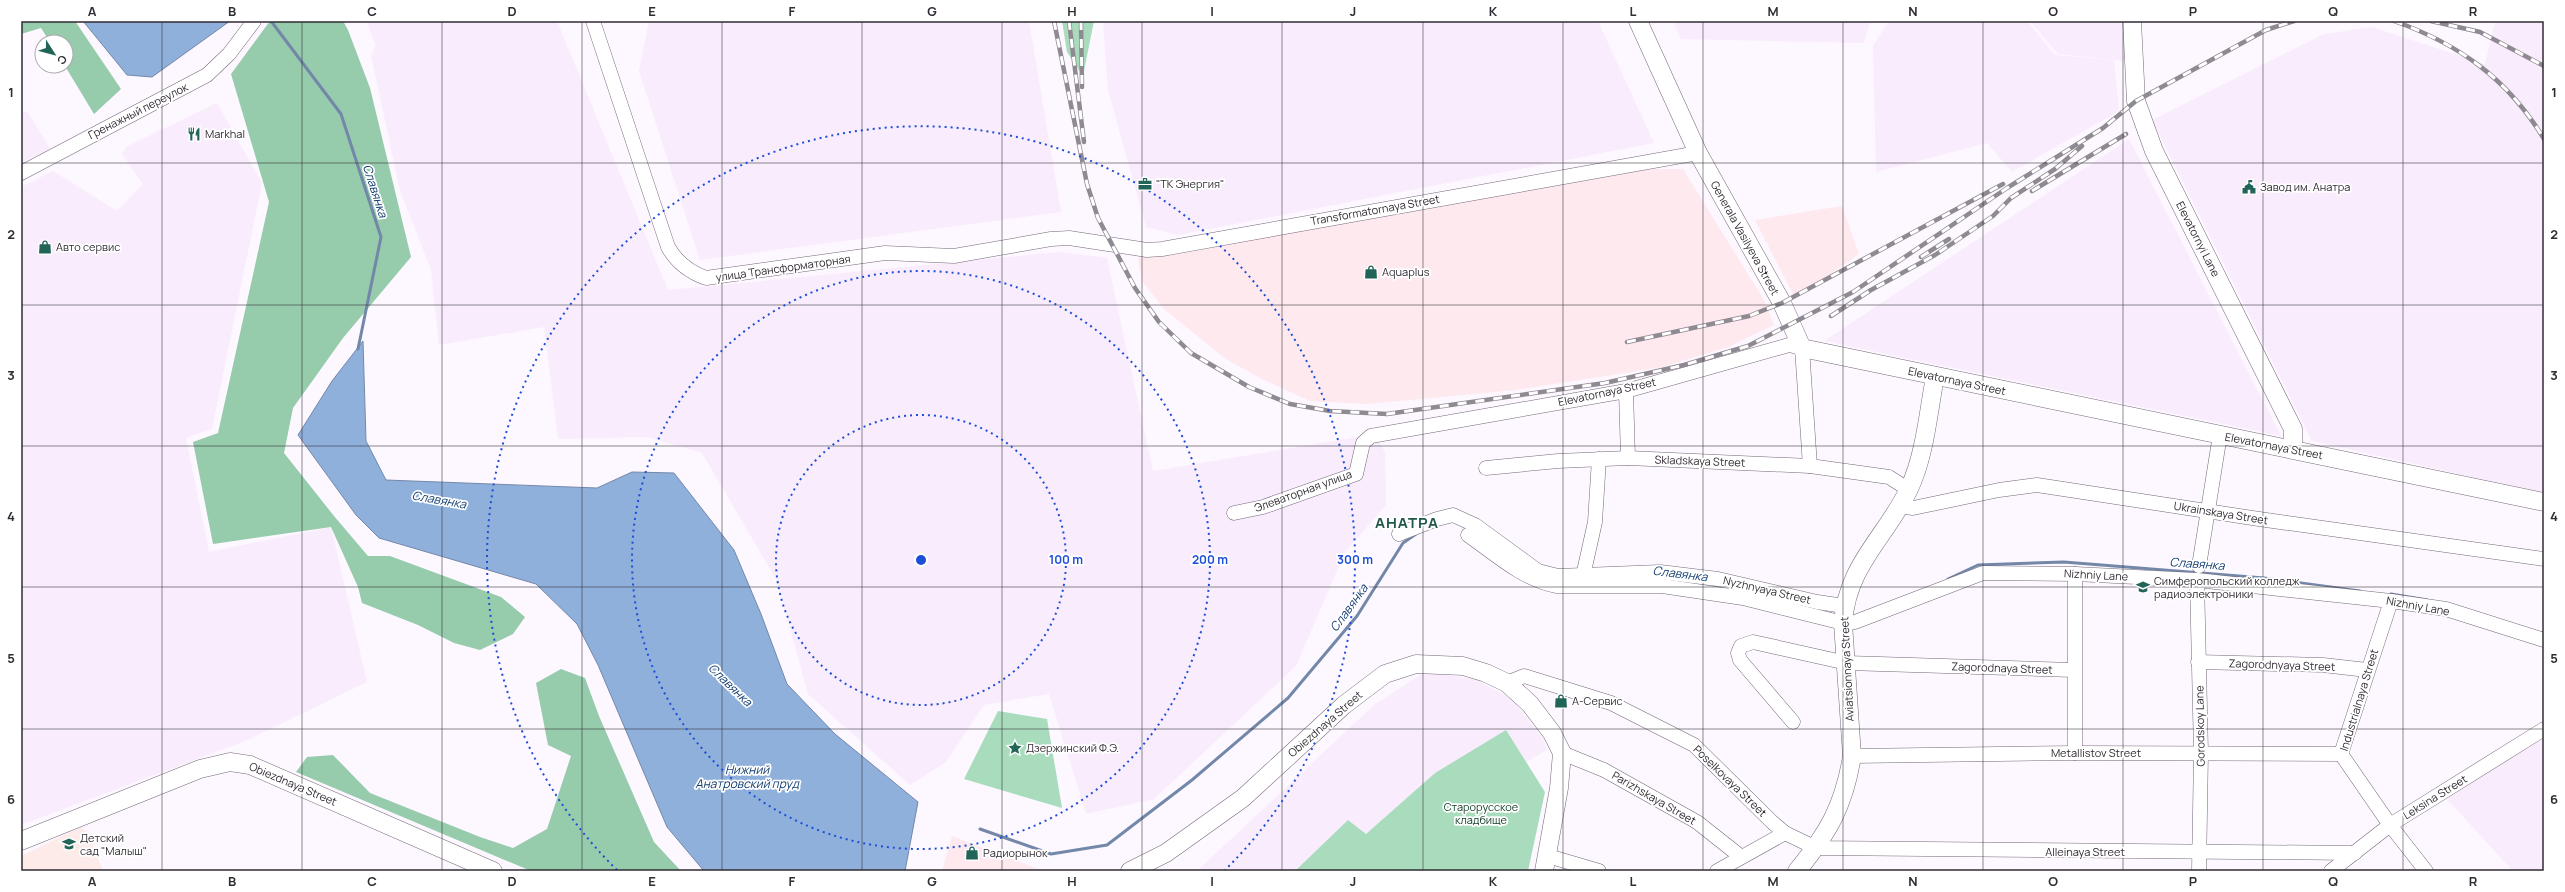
<svg xmlns="http://www.w3.org/2000/svg" width="2565" height="892" font-family="Manrope,sans-serif">
	<rect width="100%" height="100%" fill="#fdf7ff"/>
	<!-- commercial -->
	<g fill="#fee9ef">
		<path d="M1651 169H1683L1764 300 1774 325 1728 347 1663 367 1516 390 1368 404 1310 401 1262 379 1226 359 1164 309 1142 281 1138 258Z"/>
		<path d="M1842 206 1859 254 1828 276 1794 296 1755 220Z"/>
		<path d="M952 836 1043 871H942Z"/>
	</g>
	<!-- built -->
	<g fill="#f9edfd">
		<path d="M366 21H557L668 290 1059 252 1107 258 1153 471 1376 434 1385 453 1386 505 1345 552 1296 666 1154 799 1086 814 1049 694 984 705 946 762 910 785 808 694 777 581 702 453 647 437 558 439 544 327 439 345 431 270 400 191 371 55 376 45Z"/>
		<path d="M649 21H1029L1061 212 700 260 639 71Z"/>
		<path d="M1103 21H1598L1654 143 1178 235 1146 227 1108 90Z"/>
		<path d="M1673 21H1871L1863 43 1681 39Z"/>
		<path d="M1889 21 2029 23 2055 55 2114 60 2119 111 2012 172 1987 143 1876 172 1873 46Z"/>
		<path d="M2030 21H2124L2126 61 2058 54Z"/>
		<path d="M2495 21 2544 23V493L2312 441 2152 120 2324 34 2372 27 2485 64Z"/>
		<path d="M217 103 262 183 212 429 186 438 209 552 331 527 367 682 245 741 21 825V187L53 171 117 211 143 184 122 154 126 147Z"/>
		<path d="M21 112H28L50 149 21 163Z"/>
		<path d="M2129 139 2281 436 1824 341Z"/>
		<path d="M1425 672 1474 679 1511 698 1543 739 1547 750 1526 762 1506 731 1435 773 1366 834 1348 820 1295 871H1197L1375 704Z"/>
		<path d="M2544 739V871H2513L2445 797Z"/>
	</g>
	<!-- education -->
	<path fill="#fcebe9" d="M81 827 88 833 103 871H21V856Z"/>
	<!-- green -->
	<g fill="#a9dbbd">
		<path d="M1062 21H1094L1083 76 1067 52Z"/>
		<path d="M998 711 1047 719 1062 808 964 779Z"/>
		<path d="M1506 730 1545 792 1528 871H1295L1348 820 1366 834 1435 773Z"/>
	</g>
	<!-- forest -->
	<g fill="#96cbab">
		<path d="M21 21H75L121 89 94 114 65 66 66 42H50L41 28 21 34Z"/>
		<path d="M270 21H343L348 30 370 88 411 257 343 338 293 408 284 453 334 516 368 556H390L501 597 525 617 513 634 480 650 454 643 418 625 362 603 358 587 331 527 213 544 193 442 218 433 269 202 231 74Z"/>
		<path d="M561 669 585 678 599 716 654 842 681 871H531L296 772 307 757 333 755 370 793 480 837 513 848 547 829 571 756 548 745 536 683Z"/>
	</g>
	<!-- water -->
	<g fill="#8fb0db" stroke="#7388a9">
		<path d="M83 21H230L152 77 127 75Z"/>
		<path d="M363 341 366 441 386 480 597 488 632 472 674 473 734 550 761 614 787 684 835 734 918 802 905 871H704L667 827 598 665 577 624 536 584 379 538 356 515 298 435 332 381Z"/>
	</g>
	<g fill="none" stroke-linecap="round" stroke-linejoin="round">
		<!-- stream -->
		<g stroke="#7388a9" stroke-width="3">
			<path d="M271 21 341 114 381 237 358 349"/>
			<path d="M1948 579 1978 565 2064 562 2264 578 2360 591"/>
			<path d="M1681 581 1705 585"/>
			<path d="M2391 594 2427 600"/>
			<path d="M980 829 1051 854 1107 845 1192 780 1288 698 1357 616 1403 543 1416 534"/>
		</g>
		<!-- minor casing -->
		<g stroke="#756879" stroke-width="15">
			<g id="minor">
				<path d="M593 21 668 247C677 263 689 272 706 278L885 253 954 256 1051 239 1069 238 1147 250 1162 249 1698 153"/>
				<path d="M21 173 207 75 229 54 254 21"/>
				<path d="M1626 391 1628 458"/>
				<path d="M1486 468 1558 461 1628 458 1810 466 1889 477 1909 490"/>
				<path d="M1900 506 1913 508 1999 490 2037 485 2259 519 2544 559"/>
				<path d="M1234 513 1263 507 1356 474 1363 443 1371 436 1626 391 1789 345 1802 348 1810 466"/>
				<path d="M1399 534 1437 519 1453 515 1475 525 1538 571 1558 576 1660 572 1718 579 1817 602 1844 606"/>
				<path d="M1468 535C1495 554 1522 579 1556 586H1662L1743 598 1843 623 1855 622 1983 573 2075 574 2197 580 2391 601 2446 609 2544 640"/>
				<path d="M2199 566 2220 435"/>
				<path d="M2075 574V753"/>
				<path d="M1583 576 1595 522 1599 459"/>
				<path d="M2197 580 2201 753 2199 871"/>
				<path d="M2391 601 2341 754 2390 825 2426 871"/>
				<path d="M2198 662 2323 665 2367 670"/>
				<path d="M1507 683 1524 676 1611 703 1694 745 1772 822 1785 833 1816 848 2355 853"/>
				<path d="M1793 722 1740 660 1738 653 1741 646 1753 642 1847 663 2074 670"/>
				<path d="M1562 753 1604 770 1697 822 1740 856"/>
				<path d="M1852 756 2075 753 2341 754"/>
				<path d="M1548 856 1599 871"/>
				<path d="M1717 871 1785 833"/>
				<path d="M2331 871 2390 825 2544 729"/>
			</g>
		</g>
		<!-- major casing -->
		<g stroke="#756879" stroke-width="19">
			<g id="major">
				<path d="M1638 21 1698 153 1782 303 1802 348 2544 502"/>
				<path d="M2132 21 2136 101 2154 151 2293 429V449"/>
				<path d="M21 841 200 769 230 762 250 765 493 871"/>
				<path d="M1130 871 1166 853 1243 798 1344 705 1385 674 1416 664 1463 666 1486 673 1507 683 1530 704 1552 733 1562 753 1559 788 1544 871"/>
				<path d="M1797 871C1828 833 1844 806 1852 756L1843 623C1847 565 1886 537 1909 489 1925 455 1928 414 1935 377"/>
			</g>
		</g>
		<!-- minor -->
		<use href="#minor" stroke="#fff" stroke-width="14"/>
		<!-- major -->
		<use href="#major" stroke="#fff" stroke-width="18"/>
		<!-- rail casing -->
		<g stroke="#8f8991" stroke-width="4.5">
			<g id="rail">
				<path d="M1054 21 1087 184 1098 218 1135 288 1159 322 1191 353 1249 387 1290 404 1330 411 1387 414 1605 383 1684 365 1748 346 1853 292 2007 188 2103 128 2136 101 2266 30 2294 21"/>
				<path d="M1069 21 1084 142"/>
				<path d="M1081 21 1082 87"/>
				<path d="M2394 21C2459 44 2508 79 2544 139"/>
				<path d="M2431 21 2480 32 2544 66"/>
				<path d="M2032 191 2126 134"/>
				<path d="M1921 257 1949 239"/>
				<path d="M1831 316 1871 290 1935 255 1993 216 2011 198 2055 169 2082 146"/>
				<path d="M1627 342 1749 316 1782 303 2003 184"/>
			</g>
		</g>
		<!-- rail -->
		<use href="#rail" stroke="#fff" stroke-width="3" stroke-dasharray="9" stroke-linecap="butt"/>
	</g>
	<!-- grid -->
	<path fill="none" stroke="#312b33" stroke-width="1" stroke-opacity="0.55" d="M162 21V871M302 21V871M442 21V871M582 21V871M722 21V871M862 21V871M1002 21V871M1142 21V871M1282 21V871M1423 21V871M1563 21V871M1703 21V871M1843 21V871M1983 21V871M2123 21V871M2263 21V871M2403 21V871M21 163H2544M21 305H2544M21 446H2544M21 587H2544M21 729H2544"/>
	<!-- distance rings -->
	<g fill="none" stroke="#1d4ed8" stroke-width="2" stroke-dasharray="2 4">
		<circle cx="921" cy="560" r="145"/>
		<circle cx="921" cy="560" r="289"/>
		<path d="M617 870A434 434 0 1 1 1225 870"/>
	</g>
	<!-- icons -->
	<defs>
		<g id="restaurant-bare" transform="scale(1.08)"><path d="M-5-6h1v4h1v-4h1v4h1v-4h1v5L-1.5 .5V6h-2V.5L-5-1ZM5-6V6H3V1.5H1.5Q1.5-4 5-6Z" fill="#206557" stroke="#fff" stroke-width="2.5" paint-order="stroke"/></g>
		<g id="office-bare" transform="scale(1.08)"><path d="M-6-3h4V-5.5h4V-3h4V5H-6ZM-1-4.5V-3h2v-1.5ZM-6 0V1H6V0Z" fill="#206557" stroke="#fff" stroke-width="2.5" paint-order="stroke"/></g>
		<g id="civic-bare" transform="scale(1.08)"><path d="M-.6-6.5H3V-4.5H.6V-3L4-1V1h2V6H-6V1h2V-1L-.6-3ZM-1.2 2.5V6h2.4V2.5Z" fill="#206557" stroke="#fff" stroke-width="2.5" paint-order="stroke"/></g>
		<g id="shop-bare" transform="scale(1.08)"><path d="M-5-2.5h2.3a2.7 3.5 0 0 1 5.4 0H5L5.5 6h-11ZM-1.5-2.5h3a1.5 2.3 0 0 0-3 0Z" fill="#206557" stroke="#fff" stroke-width="2.5" paint-order="stroke"/></g>
		<g id="university-bare" transform="scale(1.08)"><path d="M0-5L7-2L0 1L-7-2ZM-4 1L0 2.5L4 1V4Q0 6-4 4Z" fill="#206557" stroke="#fff" stroke-width="2.5" paint-order="stroke"/></g>
		<g id="sight-bare" transform="scale(1.08)"><path d="M0-6L1.8-2.2L6-1.7L2.9 1.2L3.7 5.4L0 3.3L-3.7 5.4L-2.9 1.2L-6-1.7L-1.8-2.2Z" fill="#206557" stroke="#fff" stroke-width="2.5" paint-order="stroke"/></g>
		<g id="school-bare" transform="scale(1.08)"><path d="M0-5L7-2L0 1L-7-2ZM-4 1L0 2.5L4 1V4Q0 6-4 4Z" fill="#206557" stroke="#fff" stroke-width="2.5" paint-order="stroke"/></g>
	</defs>
	<g fill-rule="evenodd">
		<use href="#restaurant-bare" x="194" y="134"/>
		<use href="#office-bare" x="1145" y="184"/>
		<use href="#civic-bare" x="2249" y="187"/>
		<use href="#shop-bare" x="45" y="247"/>
		<use href="#shop-bare" x="1371" y="272"/>
		<use href="#university-bare" x="2143" y="587"/>
		<use href="#shop-bare" x="1561" y="701"/>
		<use href="#sight-bare" x="1015" y="748"/>
		<use href="#school-bare" x="69" y="844"/>
		<use href="#shop-bare" x="972" y="853"/>
	</g>
	<g text-anchor="middle" stroke-width="3.5" stroke-linejoin="round" paint-order="stroke">
		<!-- street labels -->
		<g font-size="11" fill="#312b33" stroke="#fff">
			<text transform="translate(138 111) rotate(-27)" y="4">Гренажный переулок</text>
			<text transform="translate(1375 210) rotate(-10)" y="4">Transformatornaya Street</text>
			<text transform="translate(1745 238) rotate(61)" y="4">Generala Vasilyeva Street</text>
			<text transform="translate(2198 239) rotate(63)" y="4">Elevatornyi Lane</text>
			<text transform="translate(783 268) rotate(-8)" y="4">улица Трансформаторная</text>
			<text transform="translate(1957 381) rotate(12)" y="4">Elevatornaya Street</text>
			<text transform="translate(1607 392) rotate(-12)" y="4">Elevatornaya Street</text>
			<text transform="translate(2274 446) rotate(11)" y="4">Elevatornaya Street</text>
			<text transform="translate(1700 461) rotate(2)" y="4">Skladskaya Street</text>
			<text transform="translate(1303 491) rotate(-20)" y="4">Элеваторная улица</text>
			<text transform="translate(2221 513) rotate(9)" y="4">Ukrainskaya Street</text>
			<text transform="translate(2096 575) rotate(3)" y="4">Nizhniy Lane</text>
			<text transform="translate(1767 590) rotate(13)" y="4">Nyzhnyaya Street</text>
			<text transform="translate(2418 606) rotate(10)" y="4">Nizhniy Lane</text>
			<text transform="translate(2282 665) rotate(2)" y="4">Zagorodnyaya Street</text>
			<text transform="translate(2002 668) rotate(2)" y="4">Zagorodnaya Street</text>
			<text transform="translate(1847 669) rotate(-93)" y="4">Aviatsionnaya Street</text>
			<text transform="translate(2359 700) rotate(-73)" y="4">Industrialnaya Street</text>
			<text transform="translate(1325 724) rotate(-41)" y="4">Obiezdnaya Street</text>
			<text transform="translate(2200 726) rotate(-91)" y="4">Gorodskoy Lane</text>
			<text x="2096" y="757">Metallistov Street</text>
			<text transform="translate(1730 781) rotate(44)" y="4">Poselkovaya Street</text>
			<text transform="translate(293 784) rotate(23)" y="4">Obiezdnaya Street</text>
			<text transform="translate(2435 797) rotate(-32)" y="4">Leksina Street</text>
			<text transform="translate(1654 798) rotate(30)" y="4">Parizhskaya Street</text>
			<text x="2085" y="856">Alleinaya Street</text>
		</g>
		<!-- poi labels -->
		<g font-size="11" fill="#312b33" stroke="#fff" text-anchor="start">
			<text x="205" y="138">Markhal</text>
			<text x="1156" y="188">"ТК Энергия"</text>
			<text x="2260" y="191">Завод им. Анатра</text>
			<text x="56" y="251">Авто сервис</text>
			<text x="1382" y="276">Aquaplus</text>
			<text x="2154" y="585">Симферопольский колледж<tspan x="2154" dy="13">радиоэлектроники</tspan></text>
			<text x="1572" y="705">А-Сервис</text>
			<text x="1026" y="752">Дзержинский Ф.Э.</text>
			<text x="80" y="842">Детский<tspan x="80" dy="13">сад "Малыш"</tspan></text>
			<text x="983" y="857">Радиорынок</text>
		</g>
		<!-- park labels -->
		<g font-size="11" fill="#15402a" stroke="#fff">
			<text x="1481" y="811">Старорусское<tspan x="1481" dy="13">кладбище</tspan></text>
		</g>
		<!-- water labels -->
		<g font-size="12" font-style="italic" fill="#133e72" stroke="#fff">
			<text transform="translate(375 191) rotate(72)" y="4">Славянка</text>
			<text transform="translate(439 500) rotate(10)" y="4">Славянка</text>
			<text transform="translate(2197 564) rotate(4)" y="4">Славянка</text>
			<text transform="translate(1680 574) rotate(7)" y="4">Славянка</text>
			<text transform="translate(1349 608) rotate(-54)" y="4">Славянка</text>
			<text transform="translate(730 685) rotate(44)" y="4">Славянка</text>
			<text x="747" y="774">Нижний<tspan x="747" dy="14">Анатровский пруд</tspan></text>
		</g>
		<!-- district labels -->
		<g font-size="15" font-weight="bold" letter-spacing="1" fill="#21574b" stroke="#fff">
			<text x="1407" y="528">АНАТРА</text>
		</g>
	</g>
	<circle cx="921" cy="560" r="6" fill="#1d4ed8" stroke="#fff" stroke-width="2"/>
	<g font-size="12" text-anchor="middle" font-weight="bold" fill="#1d4ed8" stroke="#fff" stroke-width="3.5" stroke-linejoin="round" paint-order="stroke">
		<text x="1066" y="564">100 m</text>
		<text x="1210" y="564">200 m</text>
		<text x="1355" y="564">300 m</text>
	</g>
	<!-- border -->
	<rect width="2565" height="892" fill="none" stroke="#ffffff" stroke-width="44"/>
	<!-- north arrow -->
	<g transform="translate(54 54) rotate(126)"><circle r="19" fill="#ffffff" stroke="#adaaad"/>
	<path d="M0-3L7 15L0 10L-7 15Z" fill="#206557"/>
	<text y="-6" font-size="11" font-weight="bold" text-anchor="middle" fill="#312b33">С</text>
	</g>
	<rect x="22" y="22" width="2521" height="848" fill="none" stroke="#312b33" stroke-width="1.5"/>
	<g font-size="13" text-anchor="middle" font-weight="bold" fill="#312b33">
		<text x="92" y="16">A</text>
		<text x="232" y="16">B</text>
		<text x="372" y="16">C</text>
		<text x="512" y="16">D</text>
		<text x="652" y="16">E</text>
		<text x="792" y="16">F</text>
		<text x="932" y="16">G</text>
		<text x="1072" y="16">H</text>
		<text x="1212" y="16">I</text>
		<text x="1353" y="16">J</text>
		<text x="1493" y="16">K</text>
		<text x="1633" y="16">L</text>
		<text x="1773" y="16">M</text>
		<text x="1913" y="16">N</text>
		<text x="2053" y="16">O</text>
		<text x="2193" y="16">P</text>
		<text x="2333" y="16">Q</text>
		<text x="2473" y="16">R</text>
		<text x="11" y="97">1</text>
		<text x="2554" y="97">1</text>
		<text x="11" y="239">2</text>
		<text x="2554" y="239">2</text>
		<text x="11" y="380">3</text>
		<text x="2554" y="380">3</text>
		<text x="11" y="521">4</text>
		<text x="2554" y="521">4</text>
		<text x="11" y="663">5</text>
		<text x="2554" y="663">5</text>
		<text x="11" y="804">6</text>
		<text x="2554" y="804">6</text>
		<text x="92" y="886">A</text>
		<text x="232" y="886">B</text>
		<text x="372" y="886">C</text>
		<text x="512" y="886">D</text>
		<text x="652" y="886">E</text>
		<text x="792" y="886">F</text>
		<text x="932" y="886">G</text>
		<text x="1072" y="886">H</text>
		<text x="1212" y="886">I</text>
		<text x="1353" y="886">J</text>
		<text x="1493" y="886">K</text>
		<text x="1633" y="886">L</text>
		<text x="1773" y="886">M</text>
		<text x="1913" y="886">N</text>
		<text x="2053" y="886">O</text>
		<text x="2193" y="886">P</text>
		<text x="2333" y="886">Q</text>
		<text x="2473" y="886">R</text>
	</g>
</svg>
